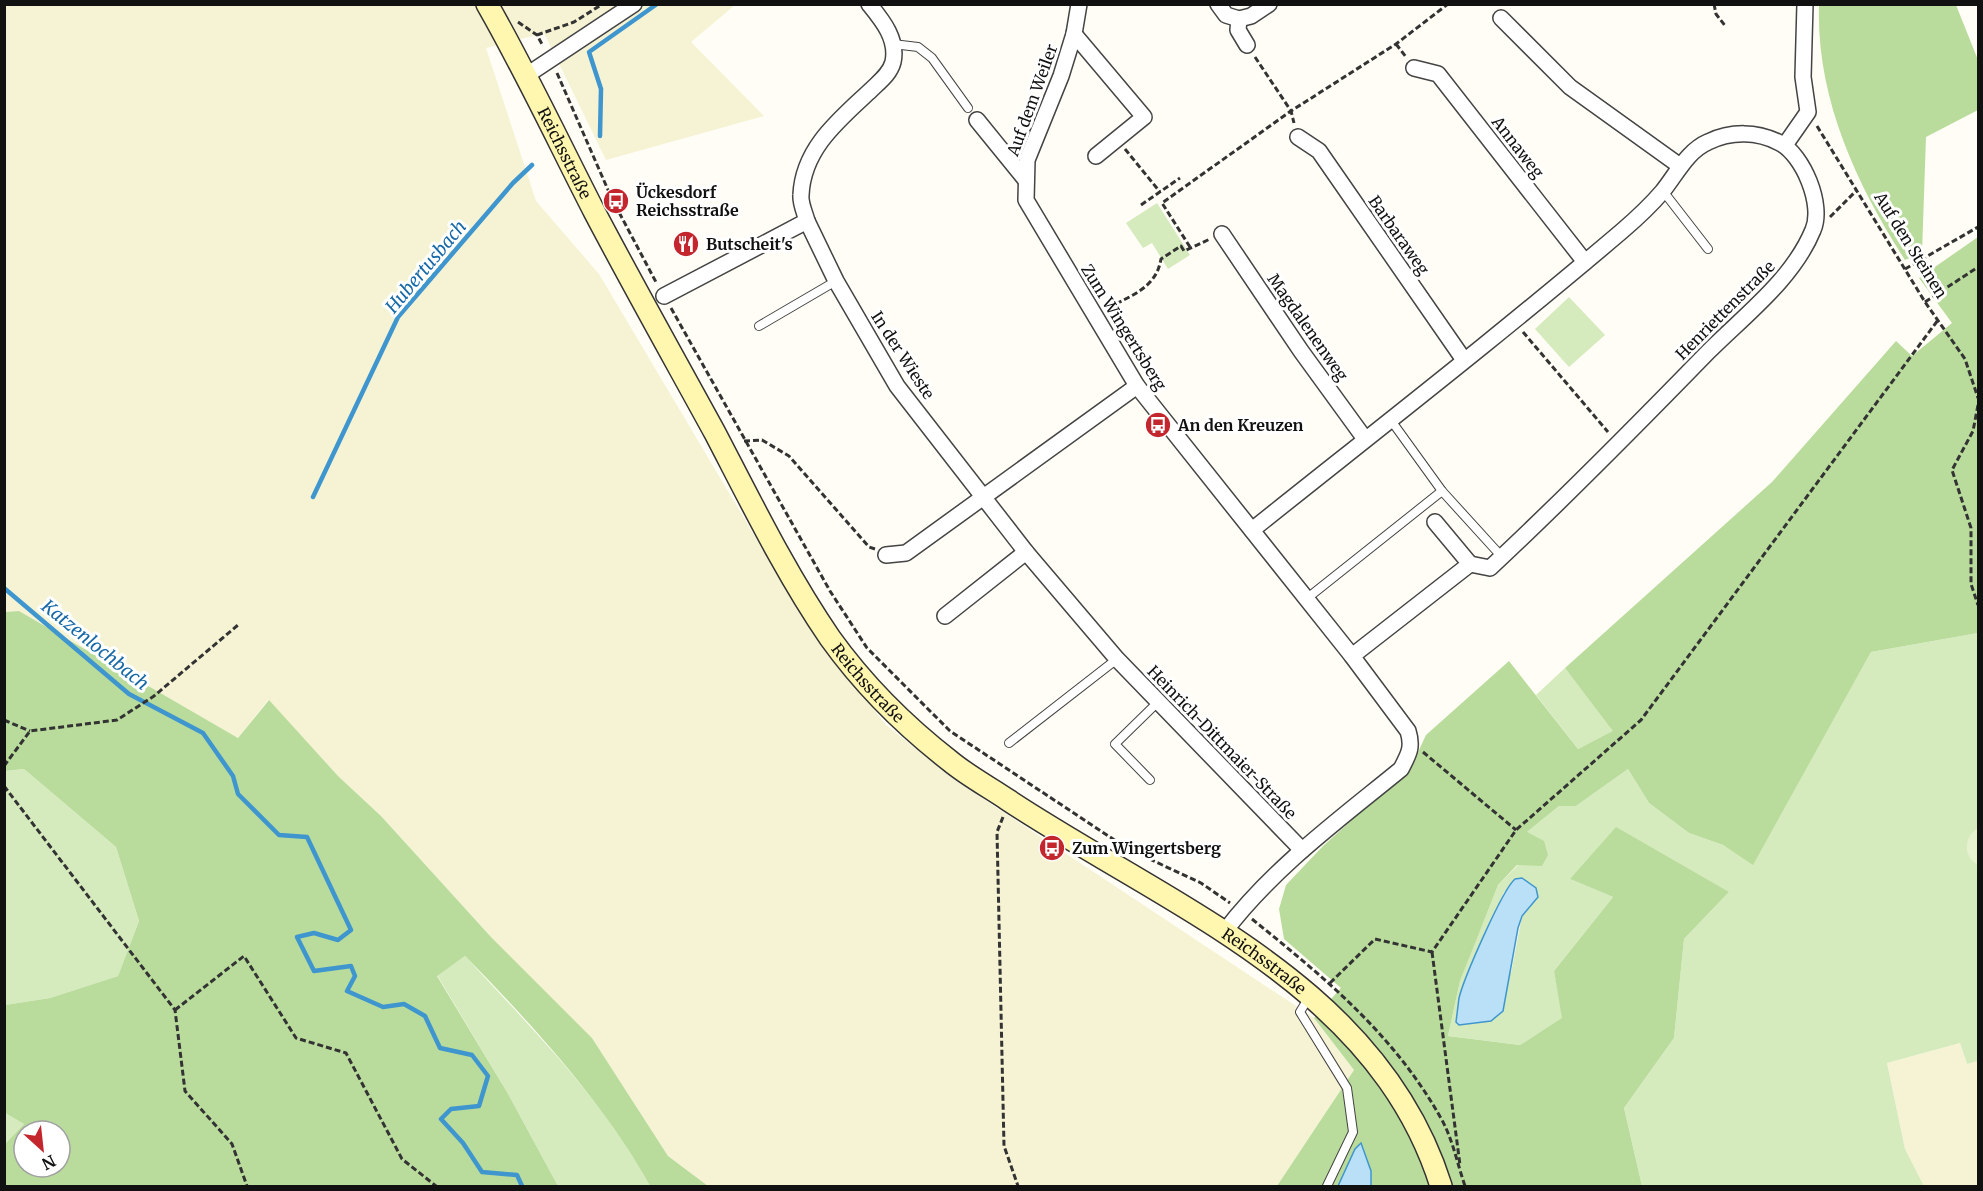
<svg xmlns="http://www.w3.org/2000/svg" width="1983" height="1191" font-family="Merriweather,serif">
	<rect width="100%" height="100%" fill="#fffdf5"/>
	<!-- farmland -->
	<g fill="#f6f3d4">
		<path d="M5 5H735L691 42 764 116 606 160 544 33 486 48 536 201 599 274 801 614 885 724 952 778 1314 1018 1354 1070 1277 1186H708L668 1156 592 1038 491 937 381 816 338 776 268 700 238 738 19 611 5 612Z"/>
		<path d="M1960 1043 1967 1064 1978 1061V1186H1924L1905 1149 1887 1063Z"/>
	</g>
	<!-- green -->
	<g fill="#d5ebbd" fill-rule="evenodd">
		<path d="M1157 203 1190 255 1168 269 1152 243 1143 248 1126 223Z"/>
		<path d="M1569 297 1605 335 1569 367 1535 329Z"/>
		<path d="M1978 633V1061L1967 1064 1960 1043 1887 1063 1905 1149 1924 1186H1642L1624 1108 1674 1038 1684 939 1729 892 1570 879 1613 897 1554 971 1563 1018 1520 1045 1448 1036 1460 981 1498 885 1518 865 1527 832 1559 806H1576L1628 769 1649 803 1689 833 1723 845 1753 864 1871 652ZM1529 882 1536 888 1538 897 1522 916 1511 973 1459 998 1504 892Z"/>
		<path d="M1565 668 1614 731 1578 749 1536 695Z"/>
		<path d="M24 769 116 847 139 921 118 976 50 998 5 1005V771Z"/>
		<path d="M465 956C531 1028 604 1100 650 1186H558L507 1092 437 975Z"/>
		<path d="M5 1113 24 1124 5 1144Z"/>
	</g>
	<!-- forest -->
	<g fill="#b9dc9c" fill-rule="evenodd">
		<path d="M1819 5H1956L1978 60V110L1926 137 1922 253 1905 260C1856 184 1816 97 1819 5Z"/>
		<path d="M1978 237V633L1871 652 1753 865 1723 845 1689 833 1649 803 1628 769 1576 806H1559L1527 832 1544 841 1548 855 1542 866 1517 865 1498 885 1476 941 1460 981 1448 1036 1520 1045 1562 1018 1554 971 1613 897 1570 879 1616 827 1729 892 1684 939 1674 1038 1624 1108 1642 1186H1371V1171L1363 1147 1355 1149 1338 1186H1277L1354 1070 1314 1018 1341 988 1284 939 1279 909 1286 885 1323 846 1411 767 1426 735 1509 661 1578 749 1613 731 1565 668 1772 482 1896 341 1912 356 1952 323 1919 278Z"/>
		<path d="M19 611 238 738 269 700 338 776 381 816 491 937 592 1038 668 1156 708 1186H650C606 1105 530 1022 465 956L437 976 507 1092 558 1186H5V1144L24 1124 5 1113V1005L50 998 118 976 139 921 116 847 24 769 5 771V612ZM24 1131H60V1167H24Z"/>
	</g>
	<!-- pitch -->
	<path fill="#e6f2cf" d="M1978 828V865C1962 856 1964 837 1978 828Z"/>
	<!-- water -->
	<g fill="#b9e0f7" stroke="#3f96cf" stroke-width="1.5">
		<path d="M1522 878 1536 888 1538 897 1522 916 1518 928 1503 1011 1491 1021 1459 1025 1456 1022C1457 1014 1458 1006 1459 998 1464 978 1502 890 1515 879Z"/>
		<path d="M1361 1143 1371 1171V1186H1338L1355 1149Z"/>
	</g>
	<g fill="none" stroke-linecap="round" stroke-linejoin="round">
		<!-- stream -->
		<g stroke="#3f96cf" stroke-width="4.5">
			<path d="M600 136 601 89 589 52 657 4"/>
			<path d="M313 497 398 317 513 183 532 165"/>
			<path d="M4 588 129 694 203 733 233 776 238 794 279 835 307 837 351 930 338 940 314 933 297 937 314 971 351 966 355 976 347 991 383 1007 404 1004 425 1016 440 1048 472 1055 488 1076 479 1106 451 1109 441 1119 463 1143 482 1172 517 1175 522 1186"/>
		</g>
		<!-- lane casing -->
		<g stroke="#444" stroke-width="10">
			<g id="lane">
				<path d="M893 44 918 47 932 58 968 108"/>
				<path d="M1663 191 1708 249"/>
				<path d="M759 326 836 281"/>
				<path d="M1390 419 1442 491 1502 557"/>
				<path d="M1305 600 1442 491"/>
				<path d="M1009 743 1117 659"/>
				<path d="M1150 780 1115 744 1158 702"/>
				<path d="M1309 997 1300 1012 1347 1088 1353 1132 1327 1186"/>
			</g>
		</g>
		<!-- street casing -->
		<g stroke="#444" stroke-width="18">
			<g id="street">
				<path d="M1079 4 1074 34 1061 76 1027 160 1026 200 1137 386 1352 656 1408 731C1413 747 1409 754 1401 769 1340 819 1274 867 1225 931"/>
				<path d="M1218 4 1226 15 1239 19 1238 30 1247 45"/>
				<path d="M1501 18 1570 87 1680 166"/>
				<path d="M1239 19 1251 16 1269 4"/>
				<path d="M1074 34 1144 117 1096 156"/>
				<path d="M1414 68 1438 74 1585 262"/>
				<path d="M527 75 634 4"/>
				<path d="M977 120 1025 179"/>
				<path d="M1298 137 1319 151 1464 360"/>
				<path d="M1785 145 1808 112 1803 77 1805 4"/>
				<path d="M807 221 836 281 897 386 1026 552 1117 659 1302 850"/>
				<path d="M1222 234 1301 351 1365 439"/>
				<path d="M664 296 807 221C805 213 800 203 801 195 803 148 840 119 871 90 879 82 890 74 893 62 898 39 882 20 869 4"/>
				<path d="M1435 522 1470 564"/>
				<path d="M1252 530C1376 431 1501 334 1622 231 1636 219 1650 206 1662 192 1676 175 1687 151 1708 142 1731 131 1757 131 1780 143 1803 155 1824 205 1813 230 1793 279 1745 315 1708 352 1637 425 1565 498 1490 568L1470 564 1352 656"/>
				<path d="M886 555 906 553 1137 386"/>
				<path d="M945 616 1026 552"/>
			</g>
		</g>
		<!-- secondary casing -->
		<g stroke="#333" stroke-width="24">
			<g id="secondary">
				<path id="s1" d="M487 4C526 72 559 143 595 213 634 287 675 360 715 433 751 502 786 574 830 638 863 684 905 726 950 761 968 776 989 787 1008 800 1170 907 1378 985 1441 1186"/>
			</g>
		</g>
		<!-- path -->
		<g stroke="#333" stroke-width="3" stroke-dasharray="6 3" stroke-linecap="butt">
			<path d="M1714 4 1716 14 1726 27"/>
			<path d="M518 22 537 35 543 46"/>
			<path d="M537 35 574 22 601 5"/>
			<path d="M1396 44 1406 57"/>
			<path d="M1255 57 1291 111 1294 123"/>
			<path d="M557 73 612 199 657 284"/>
			<path d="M1817 126 1925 302 1965 359 1978 398"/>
			<path d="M1125 149 1160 192"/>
			<path d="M1141 205 1180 178"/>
			<path d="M1830 217 1856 191"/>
			<path d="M1190 247 1162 203 1291 111 1396 44 1448 4"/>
			<path d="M1905 269 1978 227"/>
			<path d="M1925 302 1978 267"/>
			<path d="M671 308 830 591 867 648 950 731 1128 849 1201 883 1230 903"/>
			<path d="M1108 308C1132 295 1156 288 1161 259L1181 246 1184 251 1210 239"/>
			<path d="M1523 332 1608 432"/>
			<path d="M1978 405 1973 431 1952 470 1971 528V584L1978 605"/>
			<path d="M744 441 762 440 789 456 869 547 875 549"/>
			<path d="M4 720 30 731"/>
			<path d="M1423 752 1516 830"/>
			<path d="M4 766 30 731 117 720 154 696 238 625"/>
			<path d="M4 786 175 1010 185 1091 232 1144 247 1186"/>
			<path d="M1003 817 997 832 1004 1146 1018 1186"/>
			<path d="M1252 919C1326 979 1396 1036 1443 1122 1453 1141 1458 1166 1465 1186"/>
			<path d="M1432 952 1460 1165"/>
			<path d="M1330 983 1375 939 1432 952 1516 830 1641 720 1938 320"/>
			<path d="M175 1010 244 956 296 1038 346 1053 402 1159 436 1186"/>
		</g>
		<!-- lane -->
		<use href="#lane" stroke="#fff" stroke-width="8"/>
		<!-- street -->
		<use href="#street" stroke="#fff" stroke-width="15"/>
		<!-- secondary -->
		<use href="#secondary" stroke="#fff6b0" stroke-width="21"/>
	</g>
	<!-- icons -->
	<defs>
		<g id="bus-disc" transform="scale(1.35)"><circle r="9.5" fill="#c4262e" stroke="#fff"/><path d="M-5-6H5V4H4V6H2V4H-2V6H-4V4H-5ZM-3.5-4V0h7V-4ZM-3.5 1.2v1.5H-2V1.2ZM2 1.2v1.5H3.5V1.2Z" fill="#fff"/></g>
		<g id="restaurant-disc" transform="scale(1.35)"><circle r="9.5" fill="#c4262e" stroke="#fff"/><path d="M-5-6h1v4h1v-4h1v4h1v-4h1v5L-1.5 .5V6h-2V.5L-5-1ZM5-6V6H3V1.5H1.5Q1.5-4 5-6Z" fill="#fff"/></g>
	</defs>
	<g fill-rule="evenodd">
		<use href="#bus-disc" x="616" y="201"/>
		<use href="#restaurant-disc" x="686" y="244"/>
		<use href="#bus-disc" x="1158" y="425"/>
		<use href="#bus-disc" x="1052" y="848"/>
	</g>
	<g text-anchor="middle" stroke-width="6" stroke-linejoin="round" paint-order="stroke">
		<!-- street labels -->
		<g font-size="16" fill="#111" stroke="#fff">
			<text transform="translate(1032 100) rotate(-70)" y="6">Auf dem Weiler</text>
			<text transform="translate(1518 147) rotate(52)" y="6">Annaweg</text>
			<text dy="6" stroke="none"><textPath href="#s1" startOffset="168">Reichsstraße</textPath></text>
			<text transform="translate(1399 235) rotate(55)" y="6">Barbaraweg</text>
			<text transform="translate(1911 245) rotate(58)" y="6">Auf den Steinen</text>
			<text transform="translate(1725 310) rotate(-45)" y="6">Henriettenstraße</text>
			<text transform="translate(1124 327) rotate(58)" y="6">Zum Wingertsberg</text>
			<text transform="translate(1308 327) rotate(55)" y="6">Magdalenenweg</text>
			<text transform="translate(903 355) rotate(57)" y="6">In der Wieste</text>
			<text dy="6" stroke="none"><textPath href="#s1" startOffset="780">Reichsstraße</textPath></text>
			<text transform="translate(1222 742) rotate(46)" y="6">Heinrich-Dittmaier-Straße</text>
			<text dy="6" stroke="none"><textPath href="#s1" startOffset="1266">Reichsstraße</textPath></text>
		</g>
		<!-- poi labels -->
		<g font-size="16" font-weight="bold" fill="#111" stroke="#fff" text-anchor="start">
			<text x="636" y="198">Ückesdorf<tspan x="636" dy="18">Reichsstraße</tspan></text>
			<text x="706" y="250">Butscheit's</text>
			<text x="1178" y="431">An den Kreuzen</text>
			<text x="1072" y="854">Zum Wingertsberg</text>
		</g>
		<!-- water labels -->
		<g font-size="18" font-style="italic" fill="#1768a6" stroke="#fff">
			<text transform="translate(426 267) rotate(-50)" y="6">Hubertusbach</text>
			<text transform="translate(95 645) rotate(39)" y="6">Katzenlochbach</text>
		</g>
	</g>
	<!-- border -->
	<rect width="1983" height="1191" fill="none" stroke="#111111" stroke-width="12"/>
	<!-- north arrow -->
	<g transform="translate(42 1149) rotate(153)"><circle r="28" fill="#ffffff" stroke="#a0a0a0" stroke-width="1.5"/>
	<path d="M0-4.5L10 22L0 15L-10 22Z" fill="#c4262e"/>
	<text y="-9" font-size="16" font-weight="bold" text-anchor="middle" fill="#111111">N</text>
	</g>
</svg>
